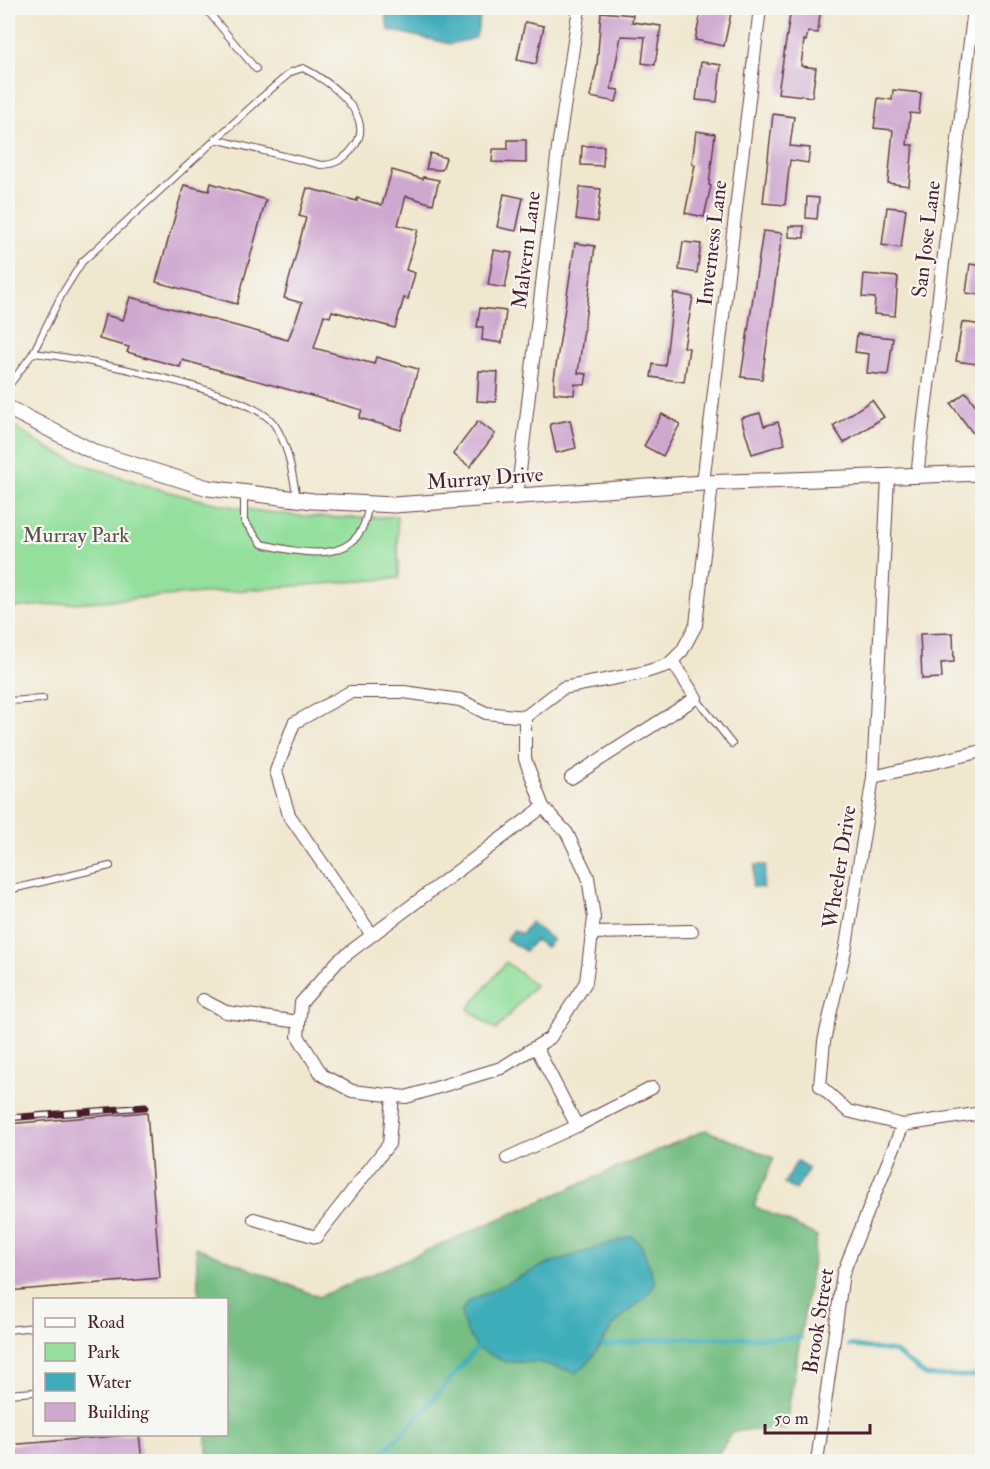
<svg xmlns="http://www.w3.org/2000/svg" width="990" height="1469" font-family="'IM FELL Double Pica',serif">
	<rect width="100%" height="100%" fill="#f6f6f2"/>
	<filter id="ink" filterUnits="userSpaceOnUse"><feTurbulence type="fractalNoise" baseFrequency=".0167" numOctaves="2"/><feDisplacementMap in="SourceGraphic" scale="12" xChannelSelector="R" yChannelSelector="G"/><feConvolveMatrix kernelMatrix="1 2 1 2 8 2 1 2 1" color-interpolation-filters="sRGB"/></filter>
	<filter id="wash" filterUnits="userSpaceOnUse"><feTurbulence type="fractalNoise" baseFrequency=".008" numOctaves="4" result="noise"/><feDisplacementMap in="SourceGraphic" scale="24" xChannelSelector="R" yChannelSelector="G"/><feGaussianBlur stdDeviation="1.35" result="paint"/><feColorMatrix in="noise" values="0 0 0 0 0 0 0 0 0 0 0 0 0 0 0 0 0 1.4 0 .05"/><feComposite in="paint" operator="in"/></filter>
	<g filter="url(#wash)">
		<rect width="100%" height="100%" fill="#f0e7cf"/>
		<!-- green -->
		<g fill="#93df9b" stroke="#6e7f63" stroke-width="1.5">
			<path d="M8 422C20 430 32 440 46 447 68 459 94 468 118 476 208 507 301 524 397 516L399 578 8 608Z"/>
			<path d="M506 962 535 985 496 1030 468 1009Z"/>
		</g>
		<!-- forest -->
		<path fill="#76be83" stroke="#606e57" stroke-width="1.5" d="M705 1130 774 1158 754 1206 817 1236 785 1429 733 1431 713 1462 208 1461 206 1435 226 1434V1300L199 1299 196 1247 319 1297Z"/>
		<!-- water -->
		<g fill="#3eadba" stroke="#446672" stroke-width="1.5">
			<path d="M388 8H482L476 38 450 44 389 30 384 10Z"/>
			<path d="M755 865H766L763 888 752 887Z"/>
			<path d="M531 922 553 940 546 947 535 940 525 951 506 939 514 930 521 934Z"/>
			<path d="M797 1161 809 1168 796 1190 784 1184Z"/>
			<path d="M632 1236 642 1246 655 1283C647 1301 628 1309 615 1324 601 1341 595 1359 577 1373L538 1362H505L477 1348 466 1330 461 1313 467 1302 545 1265Z"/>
		</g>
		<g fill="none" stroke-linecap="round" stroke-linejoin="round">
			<!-- stream -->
			<g stroke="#3eadba" stroke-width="4.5">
				<path d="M849 1345 895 1352 926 1376H973L982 1373"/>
				<path d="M602 1346 668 1338H801"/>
				<path d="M370 1462C411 1431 443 1386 477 1348"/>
			</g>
		</g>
		<g id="blocks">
			<!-- building -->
			<g fill="#cfa8d0">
				<path d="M702 8 731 13 724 46 695 40Z"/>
				<path d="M791 8H810V12L820 13 818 33 808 32 806 41 804 40 801 66 816 68 812 97 778 93Z"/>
				<path d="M601 12 633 15 632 22 661 26 655 65 642 63 645 37 621 36 611 89 619 90 616 102 590 97 597 66Z"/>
				<path d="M525 22 544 26 536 64 517 60Z"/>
				<path d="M701 62 721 65 717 102 696 100Z"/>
				<path d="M893 90 921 93 919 114 910 113 907 145H913L909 186 888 183 893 130 874 128 878 98 892 100Z"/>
				<path d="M773 114 794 117 790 146 810 148 808 163 790 160 785 205 763 203Z"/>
				<path d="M696 131 715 134 709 185 711 186 704 217 685 213 695 165 692 164Z"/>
				<path d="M508 140H526V163L492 162 493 149H508Z"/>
				<path d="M582 146H604L603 166 581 165Z"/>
				<path d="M430 153 446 158 442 170 426 169Z"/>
				<path d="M392 170 423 179V177L439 180 433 204 406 196 398 225 418 230 406 270 415 273 408 299 404 298 395 328 332 311 330 317 324 315 314 348 374 364 376 357 418 369 401 430 359 418 362 410 182 360 180 367 127 352 129 347 99 339 105 315 123 320 130 297 288 340 302 303 284 298 306 218 299 216 307 188 357 201V198L382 205Z"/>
				<path d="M211 183 266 200 237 304 156 282 184 185 209 191Z"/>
				<path d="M580 187 601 189 597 222 576 219Z"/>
				<path d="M504 194 523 198 516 231 497 227Z"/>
				<path d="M807 197 819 198 817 219 806 218Z"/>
				<path d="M887 207 906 209 901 248 882 245Z"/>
				<path d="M789 226H804V238L789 237Z"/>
				<path d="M763 231 782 233 762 379 741 377Z"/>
				<path d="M683 242 701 244 697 273 679 270Z"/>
				<path d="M575 243 595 246 578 373 587 374 585 385 575 384 574 395 554 393V379Z"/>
				<path d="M494 250 512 253 505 288 488 285Z"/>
				<path d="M970 264 982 266V295L966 293Z"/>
				<path d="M864 274 898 277 895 316 874 314 875 298 862 297Z"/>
				<path d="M674 293 693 297 684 347 689 348 684 382 651 377 653 364 665 366Z"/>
				<path d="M480 308 506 311 502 343 482 340 483 327H477Z"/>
				<path d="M962 322 982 325V352L978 351 977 364 956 361Z"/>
				<path d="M857 334 893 338 888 375 867 373 869 354 855 352Z"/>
				<path d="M479 371 498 372 496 402 477 401Z"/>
				<path d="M966 392 982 414V431L975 436 951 404Z"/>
				<path d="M872 400 884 417 844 443 833 426Z"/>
				<path d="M760 413 764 426 778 422 785 444 752 454 741 418Z"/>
				<path d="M662 414 680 424 663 456 644 446Z"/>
				<path d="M570 420 576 448 556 453 550 424Z"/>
				<path d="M478 421 495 434 470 467 453 454Z"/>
				<path d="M953 633 954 662 941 663 942 678 922 679 920 634Z"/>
				<path d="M147 1112 160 1278 8 1291V1124Z"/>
				<path d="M139 1434 142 1461H8V1445Z"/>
			</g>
		</g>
	</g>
	<g filter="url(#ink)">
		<use href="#blocks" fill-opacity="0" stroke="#633d44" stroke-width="1.5"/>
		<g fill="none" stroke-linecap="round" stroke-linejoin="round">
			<!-- service casing -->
			<g stroke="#633d44" stroke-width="8">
				<g id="service">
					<path d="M205 8 256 69"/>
					<path d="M33 353 62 294 82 262 262 97 291 72 303 68C329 80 379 118 353 148 345 159 335 165 321 165L215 139"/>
					<path d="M8 387 33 353C77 357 252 391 274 424 289 446 292 473 297 498"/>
					<path d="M244 493V521L262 544C304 554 363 567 368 505"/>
					<path d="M696 698 732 744"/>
					<path d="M8 701 43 699"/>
					<path d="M8 890 110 866"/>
					<path d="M8 1330 34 1327"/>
					<path d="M8 1394 34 1392"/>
				</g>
			</g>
			<!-- minor casing -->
			<g stroke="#633d44" stroke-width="14">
				<g id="minor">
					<path d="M917 476 974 8"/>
					<path d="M888 477 873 777 846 946 824 1041 820 1086 848 1111 903 1125 982 1113"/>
					<path d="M703 483 760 8"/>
					<path d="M517 497 558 148 579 8"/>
					<path d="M525 717V759L543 807"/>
					<path d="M873 777 982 751"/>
					<path d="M571 778 696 698 672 661"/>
					<path d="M543 807 567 833 588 877 594 918 586 982 550 1038 501 1068 406 1097 352 1091 322 1075 298 1036 301 1003 339 960Z"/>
					<path d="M592 933 692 931"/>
					<path d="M372 935 289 815 276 771 294 723 350 692H404L460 700 486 713 525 717 563 688 642 673 668 665 682 651 696 625 712 483"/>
					<path d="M203 1000 226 1012 299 1022"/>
					<path d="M577 1126 652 1088"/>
					<path d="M507 1158 577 1126 536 1047"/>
					<path d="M254 1219 316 1237 389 1144 393 1095"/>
					<path d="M817 1462 843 1273 903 1125"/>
				</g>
			</g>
			<!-- tertiary casing -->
			<g stroke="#633d44" stroke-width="17">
				<path id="tertiary" d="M8 408 96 453 208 488 313 501 394 505 703 483 982 473"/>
			</g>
			<!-- service -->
			<use href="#service" stroke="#fff" stroke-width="6"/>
			<!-- minor -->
			<use href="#minor" stroke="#fff" stroke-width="12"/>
			<!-- tertiary -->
			<use href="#tertiary" stroke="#fff" stroke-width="15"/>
			<!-- rail casing -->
			<g stroke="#4a1f2b" stroke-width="7">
				<path id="rail" d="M8 1118 145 1107"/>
			</g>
			<!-- rail -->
			<use href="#rail" stroke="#f6f6f2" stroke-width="4.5" stroke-dasharray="14" stroke-linecap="butt"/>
		</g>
	</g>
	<g text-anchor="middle" stroke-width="4.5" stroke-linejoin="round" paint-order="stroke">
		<!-- street labels -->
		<g font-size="21" fill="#4a1f2b" stroke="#f6f6f2">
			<text transform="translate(926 239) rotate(-83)" y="7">San Jose Lane</text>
			<text transform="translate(712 243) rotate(-83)" y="7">Inverness Lane</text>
			<text transform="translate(526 250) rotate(-83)" y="7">Malvern Lane</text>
			<text transform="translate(485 478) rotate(-4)" y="7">Murray Drive</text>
			<text transform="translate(839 867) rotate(-81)" y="7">Wheeler Drive</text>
			<text transform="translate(818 1321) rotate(-81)" y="7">Brook Street</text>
		</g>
		<!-- park labels -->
		<g font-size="21" fill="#5c4f47" stroke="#f6f6f2">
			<text x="76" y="542">Murray Park</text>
		</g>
	</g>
	<!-- margin -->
	<rect width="990" height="1469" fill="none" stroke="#f6f6f2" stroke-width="30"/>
	<!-- legend -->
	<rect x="33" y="1298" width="195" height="138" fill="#f6f6f2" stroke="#b1a0a2" stroke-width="1.5"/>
	<rect x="45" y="1318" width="30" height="9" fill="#ffffff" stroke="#b1a0a2" stroke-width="1.5"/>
	<text x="87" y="1328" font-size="18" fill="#4a1f2b">Road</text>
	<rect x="45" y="1343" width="30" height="18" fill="#93df9b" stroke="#b1a0a2" stroke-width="1.5"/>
	<text x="87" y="1358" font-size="18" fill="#4a1f2b">Park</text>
	<rect x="45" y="1373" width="30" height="18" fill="#3eadba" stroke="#b1a0a2" stroke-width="1.5"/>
	<text x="87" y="1388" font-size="18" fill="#4a1f2b">Water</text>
	<rect x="45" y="1403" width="30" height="18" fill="#cfa8d0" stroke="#b1a0a2" stroke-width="1.5"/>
	<text x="87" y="1418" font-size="18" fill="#4a1f2b">Building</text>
	<!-- scale -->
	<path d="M765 1424v9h105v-9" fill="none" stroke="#4a1f2b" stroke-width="3"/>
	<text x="774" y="1424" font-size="18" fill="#4a1f2b" stroke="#f6f6f2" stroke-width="4.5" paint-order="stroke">50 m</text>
</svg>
